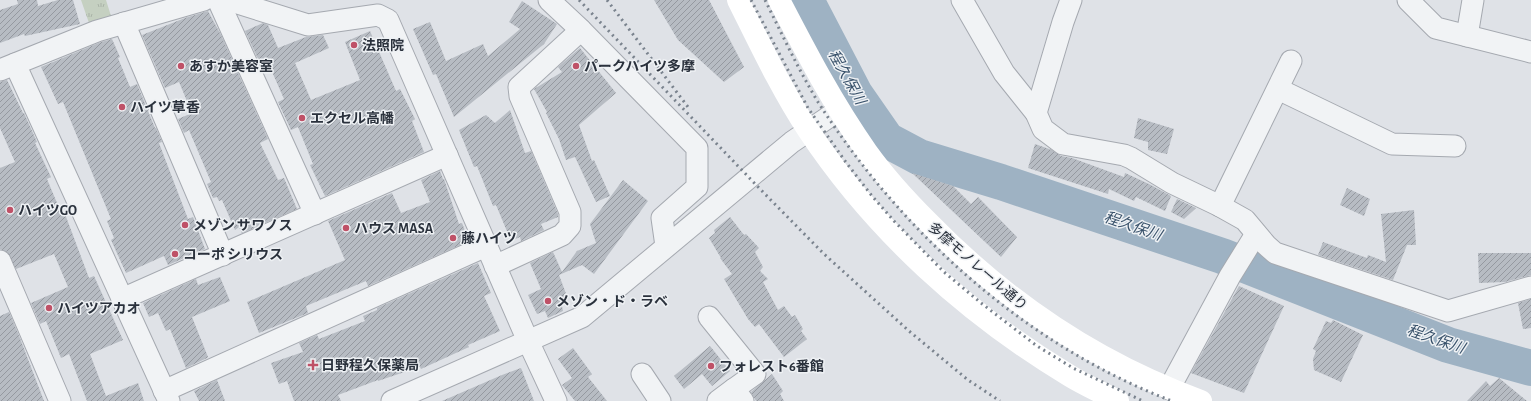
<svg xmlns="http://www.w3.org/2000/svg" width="1531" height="401" font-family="'Alegreya Sans','Noto Sans JP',sans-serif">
	<defs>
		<pattern id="grass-tufts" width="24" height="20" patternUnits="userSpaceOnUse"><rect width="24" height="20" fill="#c5d0c1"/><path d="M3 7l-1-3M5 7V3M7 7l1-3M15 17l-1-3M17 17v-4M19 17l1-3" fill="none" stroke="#a9b3a7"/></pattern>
		<pattern id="building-hatch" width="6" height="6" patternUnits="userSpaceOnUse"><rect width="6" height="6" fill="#b7bcc3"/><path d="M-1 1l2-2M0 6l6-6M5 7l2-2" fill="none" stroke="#9599a0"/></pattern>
	</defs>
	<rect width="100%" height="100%" fill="#dfe2e7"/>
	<!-- grass -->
	<path fill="url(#grass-tufts)" d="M81 0H106L111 16 89 23Z"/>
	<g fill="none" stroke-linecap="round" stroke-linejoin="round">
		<!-- river -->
		<path stroke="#9eb2c3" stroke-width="36" d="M806 0 855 94 887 140 919 157 1001 182 1222 256 1448 345 1531 368"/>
	</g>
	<!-- building -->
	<g fill="url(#building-hatch)">
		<path d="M17 0H37L38 6 58 0H73L80 24 25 36 24 34 0 43V10L18 4Z"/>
		<path d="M654 0H709L744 67 724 82 678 40Z"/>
		<path d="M522 1 557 24 544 44 454 117 436 74 433 75 413 29 430 22 446 61 483 44 488 56 520 29 509 22Z"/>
		<path d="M208 11 221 35 268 139 260 143 278 180 284 178 297 209 242 233 239 227 235 230 222 200 219 201 217 197 213 198 207 184 211 182 189 130 184 133 178 119 192 113 179 82 165 88 142 35 185 18Z"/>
		<path d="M263 23 268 25 278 48 306 37 323 35 329 48 295 63 311 100 360 80 345 42 370 31 396 91 400 89 415 119 412 121 424 152 325 196 310 165 313 164 298 127 291 130 278 102 284 99 266 58 259 61 245 31Z"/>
		<path d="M112 39 120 57 118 58 130 87 137 84 155 128H156L162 142 159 143 188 219 193 217 205 249 168 265 164 256 126 273 111 240 114 238 107 221 111 219 63 102 58 104 41 67 101 42Z"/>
		<path d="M580 48 616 93 579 125 592 161 594 160 610 196 596 202 575 157 566 160 559 139 546 113 547 112 534 89 562 72 558 67Z"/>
		<path d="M7 80 23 113H24L37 142 35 143 51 177 47 179 62 215 65 214 89 278 94 276 123 340 90 354 106 396 138 383 144 401H87L69 354 61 358 46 321 40 324 31 303 68 287 54 254 16 269 7 252 0 249V168L15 162 0 128V82Z"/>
		<path d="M510 110 525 153 531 151 558 214V217L541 224 544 230 521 241 520 237 511 241 496 205 493 206 477 166 474 167 459 130 486 115 495 123Z"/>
		<path d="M1138 118 1174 129 1167 154 1148 150V142L1134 138Z"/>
		<path d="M1035 144 1052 150 1061 156 1072 158 1124 177 1125 173 1149 184 1171 196 1165 211 1136 197 1134 201 1109 189 1108 194 1028 168Z"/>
		<path d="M440 171 443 179H444L459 224 462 223 469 241 368 286 366 281 306 306 308 313 259 333 247 302 345 260 328 221 392 193 401 213 430 202 421 180Z"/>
		<path d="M912 173 953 186 971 204 978 197 1017 237 1001 257Z"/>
		<path d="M623 180 648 201 594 274 582 265 559 275 568 299 561 302 563 311 548 318 545 311 537 314 528 295 541 289 530 263 553 252 562 272 577 251 596 243 590 224Z"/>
		<path d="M1347 188 1370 199 1364 216 1340 205Z"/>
		<path d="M1177 199 1196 208 1184 219 1171 212Z"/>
		<path d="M1414 210 1416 245H1407L1393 280 1318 255 1323 242 1367 258 1368 255 1386 262 1381 214Z"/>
		<path d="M730 217 744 235 746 234 759 248 755 252 763 267 760 271 768 279 763 282 778 310 784 306 792 317 795 315 803 329 801 331 807 339 784 357 759 324 755 327 748 319 724 279 732 274 720 258H721L709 238 715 233 714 230Z"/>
		<path d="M1478 253H1531V275L1505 282 1479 283Z"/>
		<path d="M478 263 491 293 484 296 500 331 468 345 469 347 421 369 420 367 416 368 378 381V380L338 395 341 401H294L287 381 279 384 271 363 303 352 299 343 317 335 319 339 365 321 363 316 377 310V308Z"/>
		<path d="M220 277 230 301 192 317 208 357 207 358 186 368 170 329 166 331 158 313 149 317 143 303 196 279 198 285Z"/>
		<path d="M1239 286 1284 306 1244 393 1191 373Z"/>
		<path d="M1531 299V328L1523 329 1518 303Z"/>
		<path d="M9 312 18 333 44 401H0V316Z"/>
		<path d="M1333 320 1363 335 1341 382 1314 370 1313 359 1316 351 1313 349 1326 321 1331 323Z"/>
		<path d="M710 346 730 371 712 386 702 374 684 389 674 376Z"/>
		<path d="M573 348 592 374 588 377 607 401H575L562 385 572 378 558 359Z"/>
		<path d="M521 368 534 401H442L502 375Z"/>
		<path d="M772 374 783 391 780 394 784 401H756L751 392Z"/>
		<path d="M1499 378 1527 401H1467L1486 381 1490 386Z"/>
		<path d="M217 380 225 401H199L194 391Z"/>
	</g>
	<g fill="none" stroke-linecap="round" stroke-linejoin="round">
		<!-- street casing -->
		<g stroke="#a5a9b0" stroke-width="23">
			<g id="street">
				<path d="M218 0 315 214"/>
				<path d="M228 0 308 25 378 15 388 20 528 341 556 401"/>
				<path d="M549 0 581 30 697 148V187L662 218 666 246"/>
				<path d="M962 0 1004 73 1036 113 1043 129 1063 144 1124 155 1131 158 1172 183 1220 206 1245 220 1266 245 1275 253 1448 311 1531 287"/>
				<path d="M1408 0 1436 28 1531 52"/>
				<path d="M124 23 223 255"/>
				<path d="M1467 36 1473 0"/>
				<path d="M15 64 169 401"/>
				<path d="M0 70 97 31 204 0"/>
				<path d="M1278 89 1392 144 1455 146"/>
				<path d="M1036 113 1063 22 1071 0"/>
				<path d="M1220 206 1291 61"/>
				<path d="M0 261 60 401"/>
				<path d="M495 266 562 235 570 226V212L520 96 519 87 581 30"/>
				<path d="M122 299 447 155"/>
				<path d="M709 317 755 374 734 389"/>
				<path d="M642 374 660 401"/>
				<path d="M1169 389 1230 276 1256 234"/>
				<path d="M164 391 486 246"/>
				<path d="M392 401 582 317 792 142 839 110"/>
				<path d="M718 401 734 389 743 401"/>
			</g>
		</g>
		<!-- street -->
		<use href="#street" stroke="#f1f3f5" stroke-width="21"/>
		<!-- secondary -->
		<g stroke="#fff" stroke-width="22">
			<path d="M738 0C760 44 781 89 808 130 875 231 967 314 1070 376 1085 385 1102 393 1118 401"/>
			<path d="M779 0C806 52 833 104 867 152 885 177 906 200 928 222 1006 302 1096 363 1201 401"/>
		</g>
		<!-- rail -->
		<g stroke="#7a838e" stroke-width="3" stroke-dasharray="2 4" stroke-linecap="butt">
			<path d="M579 0 760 189 824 254 909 331 968 380 1000 401"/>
			<path d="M607 0 688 107"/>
			<path d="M751 0 808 108 845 161 872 196 894 221 944 272 981 303 1037 346 1073 368 1143 401"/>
			<path d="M765 0C782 34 798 69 818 102 901 232 1025 345 1172 401"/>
		</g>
	</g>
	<!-- markers -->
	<g fill="#bf5167" stroke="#eef1f4" stroke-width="1.5">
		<circle cx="354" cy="45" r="4"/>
		<circle cx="181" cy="66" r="4"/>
		<circle cx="576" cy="66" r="4"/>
		<circle cx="122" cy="107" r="4"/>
		<circle cx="302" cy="118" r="4"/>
		<circle cx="10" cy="210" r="4"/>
		<circle cx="185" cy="225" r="4"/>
		<circle cx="346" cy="228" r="4"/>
		<circle cx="453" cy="238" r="4"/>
		<circle cx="175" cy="254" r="4"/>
		<circle cx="548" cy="301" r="4"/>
		<circle cx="49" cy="308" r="4"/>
		<path d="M311 359h4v4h4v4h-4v4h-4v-4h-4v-4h4z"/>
		<circle cx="711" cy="366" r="4"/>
	</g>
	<g text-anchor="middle" stroke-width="3" stroke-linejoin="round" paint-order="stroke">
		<!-- poi labels -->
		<g font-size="14" font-weight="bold" fill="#2a313c" stroke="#eef1f4" text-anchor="start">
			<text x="362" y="50">法照院</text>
			<text x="189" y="71">あすか美容室</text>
			<text x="584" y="71">パークハイツ多摩</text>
			<text x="130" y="112">ハイツ草香</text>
			<text x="310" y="123">エクセル高幡</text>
			<text x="18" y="215">ハイツGO</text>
			<text x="193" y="230">メゾン サワノス</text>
			<text x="354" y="233">ハウス MASA</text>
			<text x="461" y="243">藤ハイツ</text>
			<text x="183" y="259">コーポ シリウス</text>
			<text x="556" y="306">メゾン・ド・ラベ</text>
			<text x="57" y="313">ハイツアカオ</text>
			<text x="321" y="370">日野程久保薬局</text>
			<text x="719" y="371">フォレスト6番館</text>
		</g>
		<!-- street labels -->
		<g font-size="14" fill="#2a313c" stroke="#eef1f4">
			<text transform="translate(978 266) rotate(41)" y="5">多摩モノレール通り</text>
		</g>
		<!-- water labels -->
		<g font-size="15" font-style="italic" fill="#39526b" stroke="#eef1f4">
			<text transform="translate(847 77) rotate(61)" y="5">程久保川</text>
			<text transform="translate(1133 226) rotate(19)" y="5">程久保川</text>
			<text transform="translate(1436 339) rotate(19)" y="5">程久保川</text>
		</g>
	</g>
</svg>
